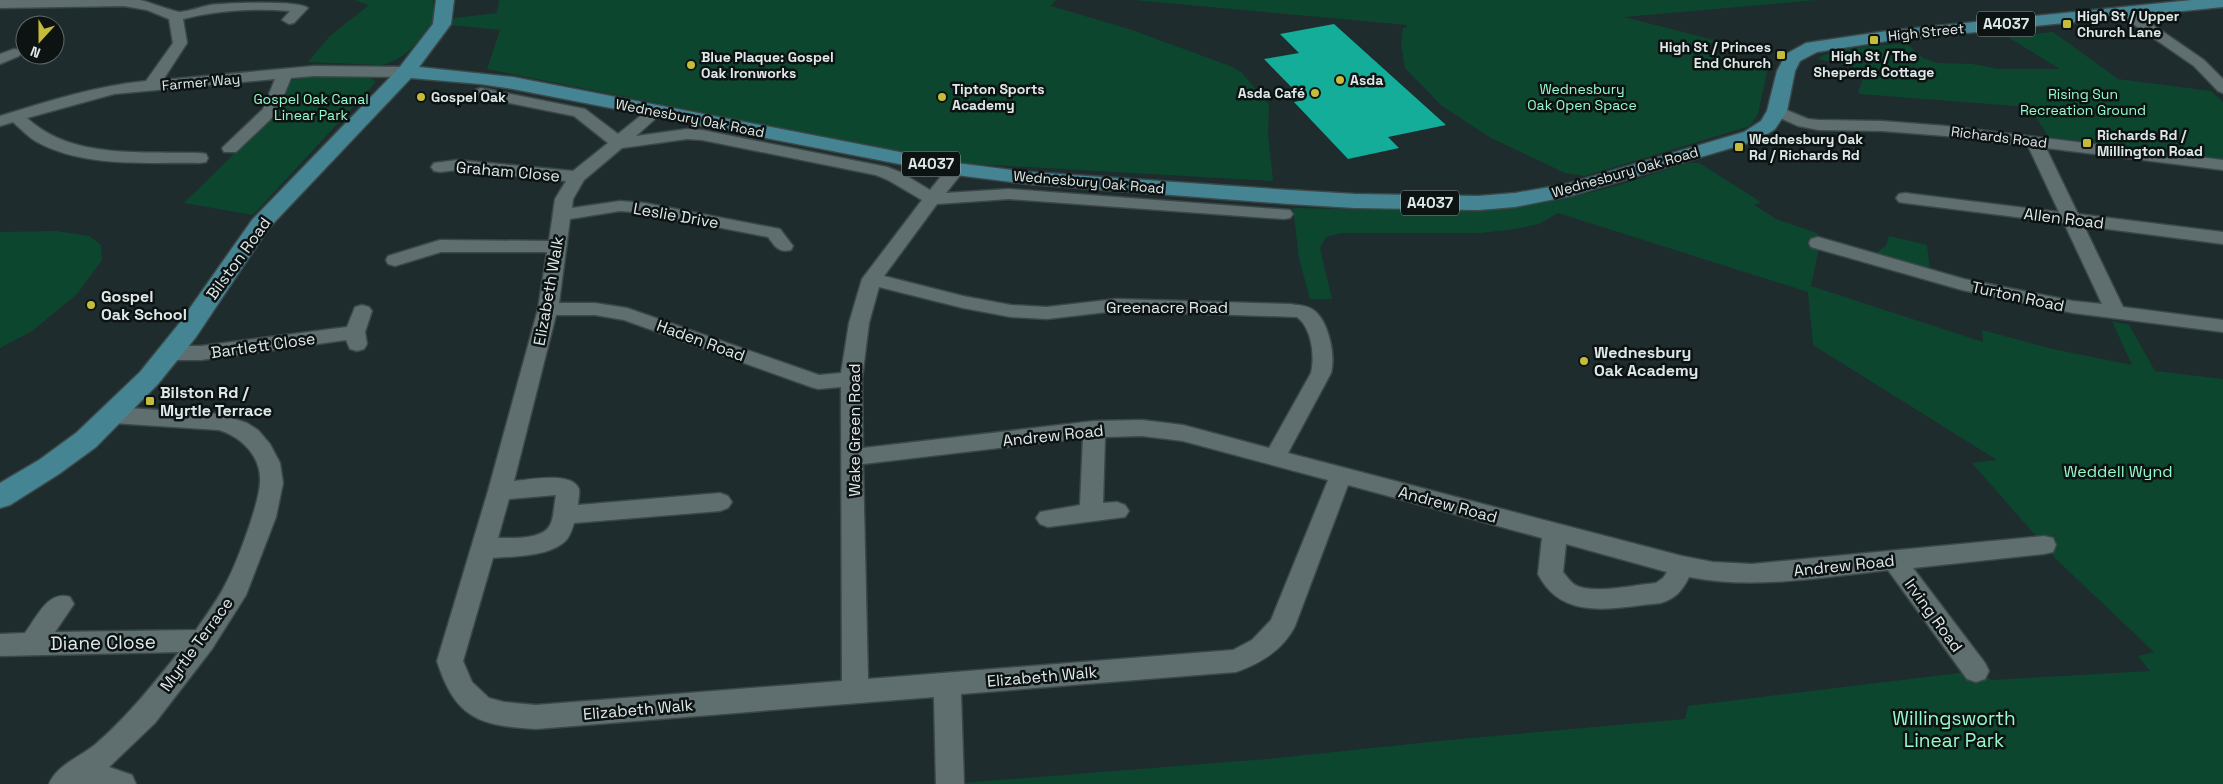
<svg xmlns="http://www.w3.org/2000/svg" width="2223" height="784" font-family="'Space Grotesk',sans-serif">
	<rect width="100%" height="100%" fill="#1e2c2d"/>
	<!-- green -->
	<g fill="#0d462f">
		<path d="M354 0H433L434 21C417 41 407 60 381 65L308 62 329 37 369 5Z"/>
		<path d="M499 0H1056L1051 6 1132 30 1230 66 1241 72 1269 104 1268 134 1273 181 957 163 487 69 500 30 452 25 454 18 497 13Z"/>
		<path d="M1134 0H1817L1624 17 1714 40 1704 52 1768 67 1758 114 1750 126 1585 176 1565 173 1491 138 1442 106 1405 68 1401 44 1403 28H1407V25Z"/>
		<path d="M2053 32 2118 79 2211 91 2223 102V159L2049 137 2029 107 1860 94 1858 92 1866 70 1818 59C1830 47 1887 45 1906 43L1923 58 1937 63 1972 64 1999 69H2060L2008 37Z"/>
		<path d="M327 77H370L376 82 253 215 184 203 278 110 284 84 299 78Z"/>
		<path d="M1687 163H1699L1761 202 1754 205 1776 219 1817 233 1819 248 1811 286 1983 342 1982 330 2053 349 2132 365 2112 321 2129 325 2155 371 2223 379V784H949L1267 759 1449 740 1685 719 1688 706 1976 671 1992 680 2150 671 2138 656 2154 652 2058 561 1972 463 1997 460 1813 345 1808 292 1558 213 1539 224 1515 229 1481 233H1341L1326 237 1320 248 1332 299H1310L1299 258 1293 208 1395 210 1498 209 1560 200 1616 186Z"/>
		<path d="M56 231 89 236 101 245 102 260 77 294 32 331 0 348V232Z"/>
		<path d="M1889 236 1927 245 1930 270 1875 254 1886 246Z"/>
	</g>
	<!-- building -->
	<path fill="#13ad99" d="M1334 24 1446 125 1388 137 1399 148 1348 159 1294 102 1304 100 1264 59 1299 53 1280 34Z"/>
	<g fill="none" stroke-linecap="round" stroke-linejoin="round">
		<!-- minor casing -->
		<g stroke="#3b4748" stroke-width="3">
			<g id="minor">
				<path d="M0 0H140C149 2 175 12 180 12 190 11 200 7 210 5 226 3 299 0 308 8L294 23 289 24 282 20 290 11C254 8 218 10 183 19L187 43 163 80 314 66 406 67 411 69 414 72 411 75 406 77 314 76 291 78 276 114 236 152H224L222 148 263 109 275 79 114 94 27 118C73 160 142 151 200 153L206 154 208 158 206 162 200 163C147 162 85 168 37 142 28 137 21 129 13 122L0 126V116C48 101 96 86 146 81L173 43 169 19 147 10 124 6 0 8Z"/>
				<path d="M2125 8 2130 9 2204 60 2223 79V93L2218 91 2194 66 2120 15 2118 12 2120 9Z"/>
				<path d="M14 49 19 50 21 53 19 56 0 64V54Z"/>
				<path d="M481 88 585 109 618 134 649 109H661L663 112 636 136 687 129 702 130 887 167 900 172 930 190 950 165H962L965 169 946 193 1009 189 1290 210 1293 214 1290 218 1284 219 1009 199 937 204 884 276 963 296 1011 305 1047 307 1116 299 1290 304C1296 305 1304 305 1310 308 1328 316 1336 355 1331 373L1288 453 1682 556 1713 562 1752 564 2044 536 2053 538 2056 545 2053 552 2044 554 1913 568 1985 663 1989 671 1985 679 1976 682 1967 679 1888 570C1822 577 1754 590 1689 577 1682 591 1676 598 1661 603 1616 607 1563 623 1538 574L1542 538 1348 485 1295 626C1283 650 1261 663 1236 672L961 694 964 784H936L934 697 536 729C479 726 455 718 437 661L488 491 538 309 547 252H441L395 266 388 264 386 260 388 256 440 240 549 241 555 199 566 181 457 170 440 172 434 171 431 167 434 163 457 160 573 171 608 143 574 116 475 96 473 93 475 90ZM687 139 702 140 876 175 888 180 922 200 862 279 849 323 841 373 819 375 627 308 595 303H559L570 219 620 211 645 213 768 237C775 246 778 253 791 250L793 246 780 229 645 203 620 201 572 208 573 199 584 180 622 148ZM879 287 963 308 1011 317 1047 319 1116 311 1297 317C1312 328 1315 356 1311 373L1269 448 1183 425 1142 420 1094 421 863 448 862 379 869 323ZM556 315H595L624 320 811 387 818 389 841 387 842 681 536 705 504 702 489 698 472 682 463 661 493 558C514 556 545 557 563 543 569 539 572 530 574 523L720 511 728 508 732 502 728 496 720 493 578 505C578 500 580 494 579 489 572 471 529 480 514 481ZM1142 436 1183 441 1328 480 1271 620 1252 640 1233 650 868 679 863 464 1083 438 1080 505 1040 512 1036 518 1040 524 1048 527 1125 517 1129 511 1125 505 1117 502 1103 503 1105 437ZM556 495C554 504 554 518 550 525 543 540 512 538 498 538L509 499ZM1566 544 1667 572 1663 578 1656 583C1634 585 1601 593 1580 587 1572 585 1568 578 1563 572Z"/>
				<path d="M1777 106 1808 119 1819 120 1882 121 1946 126 2223 160V170L2046 148 2078 214 2223 232V244L2084 226 2123 307 2223 320V332L2073 313 1962 290 1811 247 1809 243 1811 239 1818 237 1964 279 2073 301 2102 304 2064 223 1905 203 1899 202 1896 198 1899 194 1905 193 2059 212 2028 146 1946 136 1882 131 1819 130 1798 126 1771 114 1769 111 1771 108Z"/>
				<path d="M362 305 369 307 372 311 365 332 367 344 364 349 357 351 350 349 346 340 201 360H170L163 358 160 353 163 348 170 346H201L347 327 355 307Z"/>
				<path d="M113 407 220 414 247 423 258 430 270 444 280 463 283 483 276 517 246 595 212 649 155 723 109 767 132 775 136 784H49C57 764 83 756 98 742 129 715 153 684 179 652L0 656V634L25 633C37 617 48 590 70 597L74 604 55 632 196 630C206 615 217 601 225 585 236 566 259 504 260 483 262 457 242 437 219 430L113 423 105 420 102 415 105 410Z"/>
			</g>
		</g>
		<!-- major casing -->
		<g stroke="#3b4748" stroke-width="3">
			<path id="major" d="M436 0H454L451 24 419 67 513 77 956 163 1029 172 1289 190 1355 194 1478 196 1515 193 1567 184 1744 132 1761 121 1767 111 1777 71 1786 54 1806 43 1887 31 2192 0H2223V7L1887 41 1817 52 1800 61 1795 71 1787 111 1775 129 1758 140 1570 196 1515 207 1478 210 1355 208 1289 204 1029 184 956 175 513 89 480 84 411 78 268 229 196 337 158 384 96 447 59 474 10 505 0 508V483L39 460 76 433 140 372 178 325 252 220 399 68 433 24Z"/>
		</g>
		<!-- minor -->
		<use href="#minor" fill="#5f6f70" fill-rule="evenodd"/>
		<!-- major -->
		<use href="#major" fill="#458593" fill-rule="evenodd"/>
	</g>
	<!-- markers -->
	<g fill="#c6bc3c" stroke="#0d1313" stroke-width="2">
		<rect x="2062" y="19" width="10" height="10" rx="2.5"/>
		<rect x="1869" y="35" width="10" height="10" rx="2.5"/>
		<rect x="1776" y="50" width="10" height="10" rx="2.5"/>
		<circle cx="691" cy="65" r="5"/>
		<circle cx="1340" cy="80" r="5"/>
		<circle cx="1315" cy="93" r="5"/>
		<circle cx="421" cy="97" r="5"/>
		<circle cx="942" cy="97" r="5"/>
		<rect x="2082" y="138" width="10" height="10" rx="2.5"/>
		<rect x="1734" y="142" width="10" height="10" rx="2.5"/>
		<circle cx="91" cy="305" r="5"/>
		<circle cx="1584" cy="361" r="5"/>
		<rect x="145" y="396" width="10" height="10" rx="2.5"/>
	</g>
	<g text-anchor="middle" stroke-width="5" stroke-linejoin="round" paint-order="stroke">
		<!-- far-poi labels -->
		<g font-size="14" font-weight="bold" fill="#dfe8e8" stroke="#0d1313" text-anchor="start">
			<text x="2077" y="21">High St / Upper<tspan x="2077" dy="16">Church Lane</tspan></text>
			<text x="1771" y="52" text-anchor="end">High St / Princes<tspan x="1771" dy="16">End Church</tspan></text>
			<text x="1874" y="61" text-anchor="middle">High St / The<tspan x="1874" dy="16">Sheperds Cottage</tspan></text>
			<text x="701" y="62">Blue Plaque: Gospel<tspan x="701" dy="16">Oak Ironworks</tspan></text>
			<text x="1350" y="85">Asda</text>
			<text x="952" y="94">Tipton Sports<tspan x="952" dy="16">Academy</tspan></text>
			<text x="1305" y="98" text-anchor="end">Asda Café</text>
			<text x="431" y="102">Gospel Oak</text>
			<text x="2097" y="140">Richards Rd /<tspan x="2097" dy="16">Millington Road</tspan></text>
			<text x="1749" y="144">Wednesbury Oak<tspan x="1749" dy="16">Rd / Richards Rd</tspan></text>
		</g>
		<!-- far-street labels -->
		<g font-size="14" fill="#dfe8e8" stroke="#0d1313">
			<text transform="translate(1926 32) rotate(-6)" y="5">High Street</text>
			<text transform="translate(201 82) rotate(-5)" y="5">Farmer Way</text>
			<text transform="translate(690 118) rotate(11)" y="5">Wednesbury Oak Road</text>
			<text transform="translate(1999 137) rotate(7)" y="5">Richards Road</text>
			<text transform="translate(1625 172) rotate(-16)" y="5">Wednesbury Oak Road</text>
			<text transform="translate(1089 182) rotate(5)" y="5">Wednesbury Oak Road</text>
		</g>
		<!-- far-park labels -->
		<g font-size="14" fill="#95fbca" stroke="#0d1313">
			<text x="1582" y="94">Wednesbury<tspan x="1582" dy="16">Oak Open Space</tspan></text>
			<text x="2083" y="99">Rising Sun<tspan x="2083" dy="16">Recreation Ground</tspan></text>
			<text x="311" y="104">Gospel Oak Canal<tspan x="311" dy="16">Linear Park</tspan></text>
		</g>
		<!-- shield labels -->
		<g fill="#0d1313" stroke="#a0a8a8" stroke-width="1">
			<rect x="1977" y="11.5" width="58" height="25" rx="4"/>
			<rect x="902" y="151.5" width="58" height="25" rx="4"/>
			<rect x="1401" y="190.5" width="58" height="25" rx="4"/>
		</g>
		<g font-size="15" font-weight="bold" fill="#dfe8e8">
			<text x="2006" y="29">A4037</text>
			<text x="931" y="169">A4037</text>
			<text x="1430" y="208">A4037</text>
		</g>
		<!-- street labels -->
		<g font-size="16" fill="#dfe8e8" stroke="#0d1313">
			<text transform="translate(508 171) rotate(5)" y="6">Graham Close</text>
			<text transform="translate(676 215) rotate(10)" y="6">Leslie Drive</text>
			<text transform="translate(2064 218) rotate(7)" y="6">Allen Road</text>
			<text transform="translate(238 258) rotate(-54)" y="6">Bilston Road</text>
			<text transform="translate(548 291) rotate(-80)" y="6">Elizabeth Walk</text>
			<text transform="translate(2018 296) rotate(12)" y="6">Turton Road</text>
			<text x="1167" y="313">Greenacre Road</text>
			<text transform="translate(701 340) rotate(20)" y="6">Haden Road</text>
			<text transform="translate(263 345) rotate(-8)" y="6">Bartlett Close</text>
			<text transform="translate(854 430) rotate(-90)" y="6">Wake Green Road</text>
			<text transform="translate(1053 435) rotate(-6)" y="6">Andrew Road</text>
			<text transform="translate(1448 504) rotate(15)" y="6">Andrew Road</text>
			<text transform="translate(1844 565) rotate(-6)" y="6">Andrew Road</text>
			<text transform="translate(1934 615) rotate(54)" y="6">Irving Road</text>
			<text transform="translate(196 644) rotate(-54)" y="6">Myrtle Terrace</text>
			<text transform="translate(1042 676) rotate(-5)" y="6">Elizabeth Walk</text>
			<text transform="translate(638 709) rotate(-5)" y="6">Elizabeth Walk</text>
		</g>
		<!-- poi labels -->
		<g font-size="16" font-weight="bold" fill="#dfe8e8" stroke="#0d1313" text-anchor="start">
			<text x="101" y="302">Gospel<tspan x="101" dy="18">Oak School</tspan></text>
			<text x="1594" y="358">Wednesbury<tspan x="1594" dy="18">Oak Academy</tspan></text>
			<text x="160" y="398">Bilston Rd /<tspan x="160" dy="18">Myrtle Terrace</tspan></text>
		</g>
		<!-- park labels -->
		<g font-size="16" fill="#95fbca" stroke="#0d1313">
			<text x="2118" y="477">Weddell Wynd</text>
		</g>
		<!-- near-street labels -->
		<g font-size="19" fill="#dfe8e8" stroke="#0d1313">
			<text transform="translate(103 642) rotate(-1)" y="7">Diane Close</text>
		</g>
		<!-- near-park labels -->
		<g font-size="19" fill="#95fbca" stroke="#0d1313">
			<text x="1954" y="725">Willingsworth<tspan x="1954" dy="22">Linear Park</tspan></text>
		</g>
	</g>
	<!-- north arrow -->
	<g transform="translate(40 40) rotate(201)"><circle r="24" fill="#0d1313" stroke="#616868"/>
	<path d="M0-4L9 19L0 12L-9 19Z" fill="#c6bc3c"/>
	<text y="-8" font-size="14" font-weight="bold" text-anchor="middle" fill="#dfe8e8">N</text>
	</g>
</svg>
